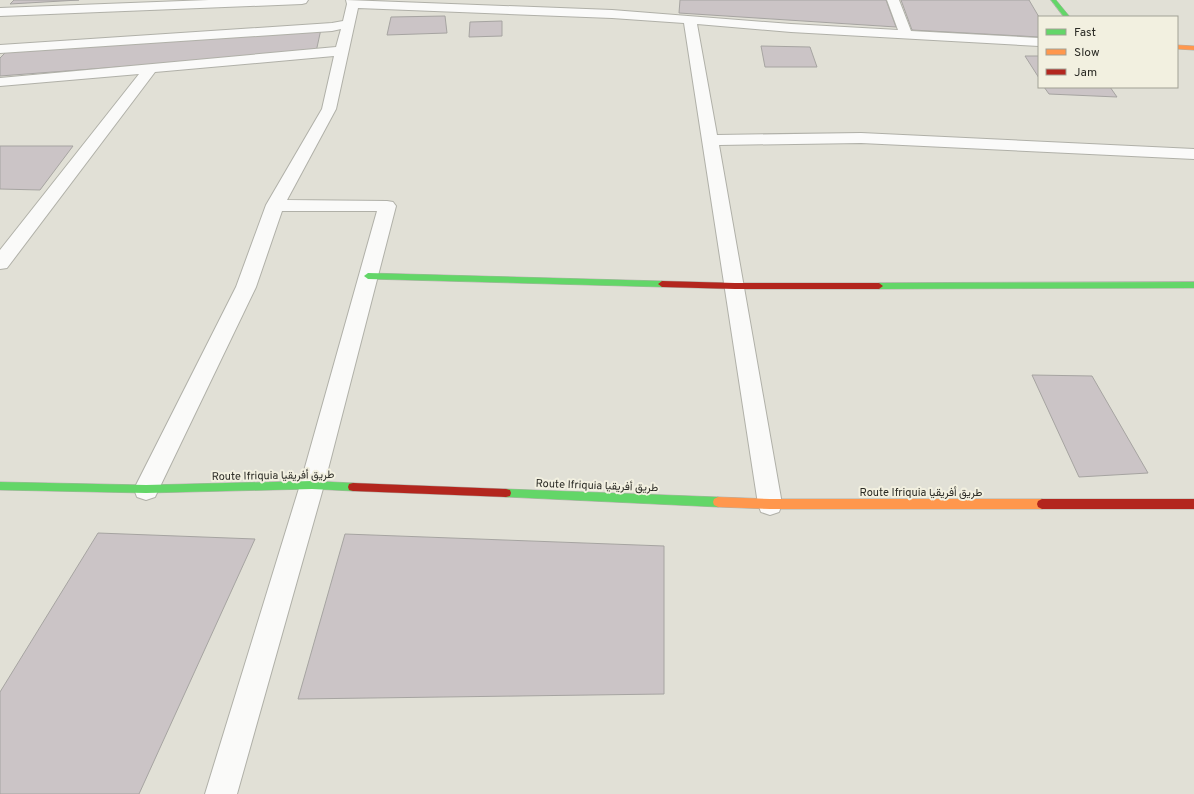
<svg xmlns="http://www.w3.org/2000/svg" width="1194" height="794" font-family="Overpass,Vazirmatn,sans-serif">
	<rect width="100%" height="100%" fill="#e1e0d6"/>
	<!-- building -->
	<g fill="#cbc4c6" stroke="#a6a4a1">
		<path d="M14 0H79L10 4Z"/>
		<path d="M680 0H886L896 27 679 13Z"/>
		<path d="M901 0H1029L1039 17V37L912 30Z"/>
		<path d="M445 16 447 33 387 35 391 17Z"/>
		<path d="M502 21V36L469 37 470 22Z"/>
		<path d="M321 29 316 52 0 76V58L7 51Z"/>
		<path d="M761 46 810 47 817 67H765Z"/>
		<path d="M1025 56H1039V78Z"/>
		<path d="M1044 87H1110L1117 97 1049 94Z"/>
		<path d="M0 146H73L40 190 0 189Z"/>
		<path d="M1032 375 1092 376 1148 473 1079 477Z"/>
		<path d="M98 533 255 539 139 794H0V692Z"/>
		<path d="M345 534 664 546V694L298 699Z"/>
	</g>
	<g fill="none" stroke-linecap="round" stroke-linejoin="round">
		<!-- street casing -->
		<g stroke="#b0b0a8" stroke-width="2">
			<g id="street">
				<path d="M209 0H308L306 3 302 4 0 16V8Z"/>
				<path d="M346 0 612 10 791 24 898 30 887 0H899L911 31 1039 38V46L791 32 697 24 717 135 861 133 1194 149V159L861 143 719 145 782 504 779 512 770 515 761 512 758 504 684 23 612 18 358 8 336 109 287 200 387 201 393 202 396 206 324 485 237 794H205L300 485 377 211H282L256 287 155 497 146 500 137 497 134 489 236 287 266 205 322 109 334 56 155 72 7 268 0 269V250L139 74 0 86V78L336 47 341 29 332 31 0 53V45L332 23 343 21 347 4Z"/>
			</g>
		</g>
		<!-- fast casing -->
		<g stroke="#b0b0a8" stroke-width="1">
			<g id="fast">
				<path d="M1051 0H1056L1070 17H1064Z"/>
				<path d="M368 273 662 281 666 284 662 287 368 279 364 276Z"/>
				<path d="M1194 282V288L879 289 875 286 879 283Z"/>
				<path d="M312 481 353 483 357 484 358 487 357 490 353 491 312 489 146 493 0 490V482L146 485Z"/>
				<path d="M506 489 718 497 722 499 723 502 722 505 718 507 506 497 502 496 501 493 502 490Z"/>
			</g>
		</g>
		<!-- slow casing -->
		<g stroke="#b0b0a8" stroke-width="1">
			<g id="slow">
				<path d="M1177 45 1194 46V50L1177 49Z"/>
				<path d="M718 497 770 499H1042L1046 501 1047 504 1046 507 1042 509H770L718 507 714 505 713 502 714 499Z"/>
			</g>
		</g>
		<!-- jam casing -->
		<g stroke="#b0b0a8" stroke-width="1">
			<g id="jam">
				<path d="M662 281 735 283H879L883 286 879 289H735L662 287 658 284Z"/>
				<path d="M353 483 506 489 510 490 511 493 510 496 506 497 353 491 349 490 348 487 349 484Z"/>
				<path d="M1042 499H1194V509H1042L1038 507 1037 504 1038 501Z"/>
			</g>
		</g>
		<!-- street -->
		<use href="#street" fill="#fafaf9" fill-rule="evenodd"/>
		<!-- fast -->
		<use href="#fast" fill="#63d668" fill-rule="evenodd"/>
		<!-- slow -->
		<use href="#slow" fill="#ff974d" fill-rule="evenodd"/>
		<!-- jam -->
		<use href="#jam" fill="#b3261e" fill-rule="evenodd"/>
	</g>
	<g text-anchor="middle" stroke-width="4" stroke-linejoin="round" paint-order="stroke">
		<!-- street labels -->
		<g font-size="11" fill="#2b2b25" stroke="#f2f0e0">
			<text transform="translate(273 475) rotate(-1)" y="4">Route Ifriquia طريق أفريقيا</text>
			<text transform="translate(597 485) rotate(2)" y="4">Route Ifriquia طريق أفريقيا</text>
			<text x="921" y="496">Route Ifriquia طريق أفريقيا</text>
		</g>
	</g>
	<!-- legend -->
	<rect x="1038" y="16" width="140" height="72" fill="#f2f0e0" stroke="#a2a195"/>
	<rect x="1046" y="29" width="20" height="6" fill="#63d668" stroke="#a2a195"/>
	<text x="1074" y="36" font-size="12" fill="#2b2b25">Fast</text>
	<rect x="1046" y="49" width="20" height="6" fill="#ff974d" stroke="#a2a195"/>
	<text x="1074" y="56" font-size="12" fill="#2b2b25">Slow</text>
	<rect x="1046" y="69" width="20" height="6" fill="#b3261e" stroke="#a2a195"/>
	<text x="1074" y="76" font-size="12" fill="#2b2b25">Jam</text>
</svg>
